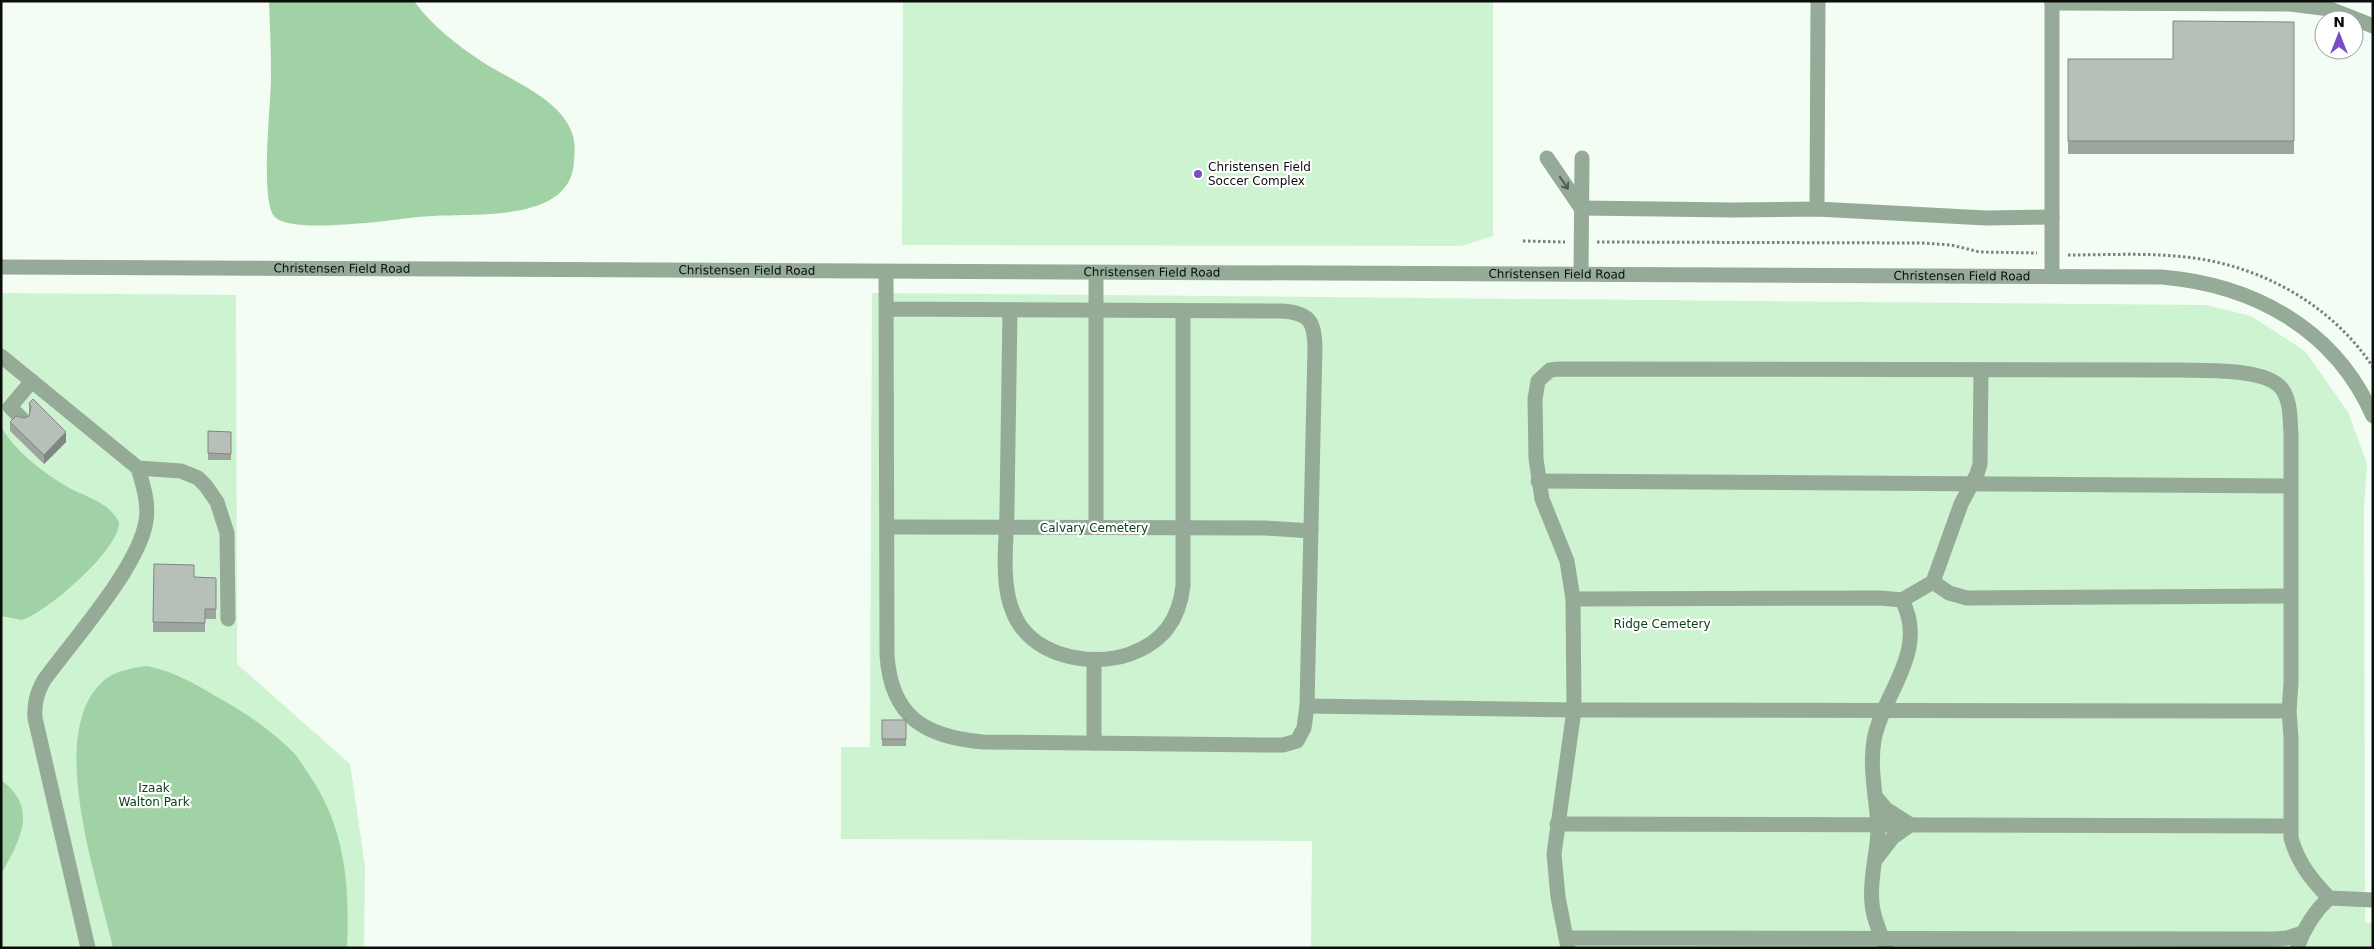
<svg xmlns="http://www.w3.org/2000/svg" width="2374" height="949" font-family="'DejaVu Sans',sans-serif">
	<rect width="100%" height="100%" fill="#f3fdf4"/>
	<!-- green -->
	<g fill="#cdf3d0">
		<path d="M903 1H1493V236L1461 246 902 245Z"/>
		<path d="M1 293 236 295 237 664 350 764 365 866 364 948H1Z"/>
		<path d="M872 293 2206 305 2251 316 2305 351 2348 412 2367 464 2364 507 2365 923H2373V948H1311L1312 841 841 839V747H870Z"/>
	</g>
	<!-- water -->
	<g fill="#a1d2a5">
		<path d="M269 1H414C431 25 457 45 481 61 511 81 563 99 573 136 575 144 575 152 574 160 573 223 475 213 433 216 410 217 388 221 366 223 348 224 286 231 274 216 260 197 271 104 271 76 271 51 270 26 269 1Z"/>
		<path d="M1 427C16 452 41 471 66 486 84 497 111 502 119 523 119 550 47 612 22 620L1 616Z"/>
		<path d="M147 666C177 672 200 687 226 702 250 716 273 732 293 752 299 758 303 766 308 773 345 826 350 885 347 948H113C99 883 42 727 107 678 118 670 134 668 147 666Z"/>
		<path d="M1 780C40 809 19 841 1 875Z"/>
	</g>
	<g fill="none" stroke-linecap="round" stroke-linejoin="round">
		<!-- path -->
		<g stroke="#7b817b" stroke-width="3" stroke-dasharray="2.5 2.5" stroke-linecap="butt">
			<path d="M1523 241 1565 242"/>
			<path d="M1597 242 1922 243 1951 245 1980 252 2037 253"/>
			<path d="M2068 255C2103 255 2139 253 2174 256 2253 261 2329 301 2373 367"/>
		</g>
		<!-- minor -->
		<g stroke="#96ab97" stroke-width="15">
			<path d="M2052 3 2290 4 2330 9 2373 26"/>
			<path d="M1547 158 1581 208"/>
			<path d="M1581 208 1733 210 1817 209 1986 218 2052 217"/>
			<path d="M1817 209 1818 1"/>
			<path id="s1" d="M1 267 2162 277C2254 285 2335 329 2373 416"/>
			<path d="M886 272 887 655C891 717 925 737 983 742L1264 745H1283L1297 741 1304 728 1307 706 1315 347C1314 320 1309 313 1282 311L886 309"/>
			<path d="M1096 273V527"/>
			<path d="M1581 274 1582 158"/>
			<path d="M2052 276V1"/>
			<path d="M1010 310C1009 375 1008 441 1007 507 1007 540 1000 581 1013 612 1030 656 1090 668 1130 654 1163 642 1179 620 1183 586V311"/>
			<path d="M1 356 138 468 181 471 198 478 206 486 217 502 227 533 228 619"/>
			<path d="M22 419 10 407 32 381"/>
			<path d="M1538 481 2290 486"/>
			<path d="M888 527 1265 528 1311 531"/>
			<path d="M1933 582 1949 593 1967 598 2289 596"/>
			<path d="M1573 599 1880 598 1902 600 1933 582 1961 504 1977 474 1980 464 1981 370"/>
			<path d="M1094 660V743"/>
			<path d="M1307 706 1574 710 2289 711"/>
			<path d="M1875 796 1886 809 1911 825"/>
			<path d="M1557 824 2290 826"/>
			<path d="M1876 859 1893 837 1910 825"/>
			<path d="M1566 938 2274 939 2287 938 2302 933"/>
			<path d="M1886 947C1880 933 1873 918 1872 903 1869 878 1878 853 1878 828 1877 798 1869 770 1874 740 1883 692 1929 652 1902 600"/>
			<path d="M88 948 35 718C34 703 37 693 44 680 73 640 139 567 146 521 149 503 143 485 138 468"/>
			<path d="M1568 948 1558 897 1554 854 1574 710 1573 599 1567 561 1542 499 1536 459 1535 399 1538 381 1550 370 1559 369 2182 370C2206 371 2267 368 2282 389 2291 401 2290 421 2291 434V683L2289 711 2291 737V838C2298 863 2311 879 2329 898L2373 900"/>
			<path d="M2297 948C2304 928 2314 912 2329 898"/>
		</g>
	</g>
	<!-- wall -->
	<g fill="#9da59e">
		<path d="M2294 22V154H2068V59H2173Z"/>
		<path d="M29 403 66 442 44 464 10 431V422L24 418 29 416Z"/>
		<path d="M208 431 231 432V460H208Z"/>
		<path d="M154 564 194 577 216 578V619H205V632H153Z"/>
		<rect x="882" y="720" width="24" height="26"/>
	</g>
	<!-- shaded-wall -->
	<path fill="#808681" d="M66 432V442L44 464V455Z"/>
	<!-- building -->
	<g fill="#b7c0b8" stroke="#808681">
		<path d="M2173 21 2294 22V141H2068V59H2173Z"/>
		<path d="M33 399 66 432 44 455 10 422 16 416 24 418 29 416 31 407 29 403Z"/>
		<path d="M208 431 231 432V454L208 453Z"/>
		<path d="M154 564 194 565V577L216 578V609H205V623L153 622Z"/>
		<rect x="882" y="720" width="24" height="19"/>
	</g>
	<!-- one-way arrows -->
	<defs><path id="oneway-shaft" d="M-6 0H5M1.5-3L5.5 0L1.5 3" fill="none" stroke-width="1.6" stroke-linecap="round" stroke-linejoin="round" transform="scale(1.25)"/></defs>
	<use stroke="#505c50" href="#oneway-shaft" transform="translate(1564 183) rotate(56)"/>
	<!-- markers -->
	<circle fill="#794cc5" stroke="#fff" stroke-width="2" cx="1198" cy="174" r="5"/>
	<g text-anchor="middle" stroke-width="4.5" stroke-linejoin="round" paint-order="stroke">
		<!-- poi labels -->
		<g font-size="12" fill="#0a0d0a" stroke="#fff" text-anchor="start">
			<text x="1208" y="171">Christensen Field<tspan x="1208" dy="14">Soccer Complex</tspan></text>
		</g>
		<!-- street labels -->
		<g font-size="12" fill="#0a0d0a" stroke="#fff">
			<text dy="4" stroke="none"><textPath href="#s1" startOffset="341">Christensen Field Road</textPath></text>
			<text dy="4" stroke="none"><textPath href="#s1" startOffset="746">Christensen Field Road</textPath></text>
			<text dy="4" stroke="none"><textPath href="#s1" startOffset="1151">Christensen Field Road</textPath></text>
			<text dy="4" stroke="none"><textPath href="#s1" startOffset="1556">Christensen Field Road</textPath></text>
			<text dy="4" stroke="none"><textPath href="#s1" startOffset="1961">Christensen Field Road</textPath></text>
		</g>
		<!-- park labels -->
		<g font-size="12" fill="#0b4118" stroke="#fff">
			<text x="1094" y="532">Calvary Cemetery</text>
			<text x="1662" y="628">Ridge Cemetery</text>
			<text x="154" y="792">Izaak<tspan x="154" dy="14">Walton Park</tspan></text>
		</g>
	</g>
	<!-- border -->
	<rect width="2374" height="949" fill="none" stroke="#0a0d0a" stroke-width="5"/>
	<!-- north arrow -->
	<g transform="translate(2339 35)"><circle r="24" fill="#ffffff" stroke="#9d9e9d"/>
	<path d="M0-4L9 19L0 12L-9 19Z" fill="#794cc5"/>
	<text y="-8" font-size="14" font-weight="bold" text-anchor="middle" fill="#0a0d0a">N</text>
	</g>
</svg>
